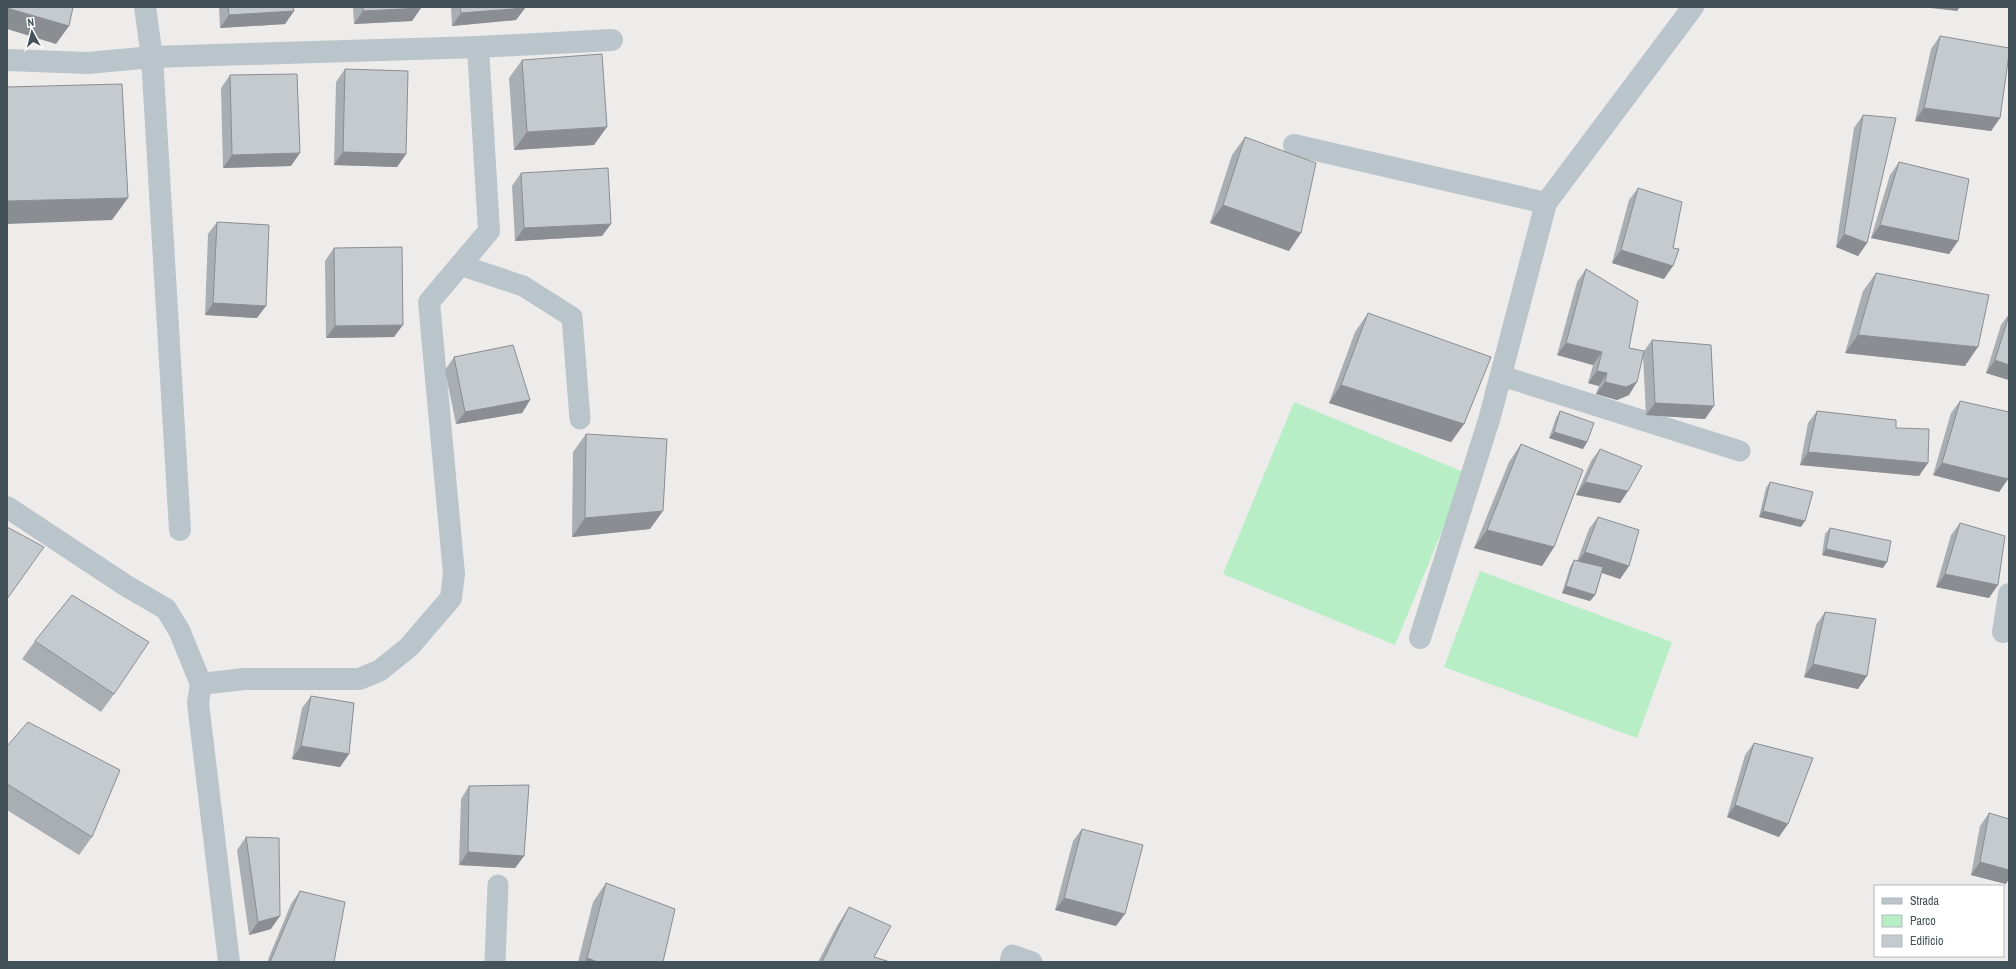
<svg xmlns="http://www.w3.org/2000/svg" width="2016" height="969" font-family="'Archivo Narrow',sans-serif">
	<rect width="100%" height="100%" fill="#eeebeb"/>
	<!-- green -->
	<g fill="#b7eec6">
		<path d="M1294 402 1466 473 1395 645 1223 574Z"/>
		<path d="M1480 571 1672 642 1637 738 1444 667Z"/>
	</g>
	<g fill="none" stroke-linecap="round" stroke-linejoin="round">
		<!-- service -->
		<g stroke="#b9c5cb" stroke-width="21">
			<path d="M460 265 523 286 572 317 580 419"/>
			<path d="M1502 376 1740 451"/>
			<path d="M495 962 498 885"/>
			<path d="M1010 962 1012 955 1032 962"/>
		</g>
		<!-- minor -->
		<g stroke="#b9c5cb" stroke-width="22">
			<path d="M145 7 152 57 478 47 489 231 429 302 454 574 451 598 409 647 379 671 359 679H244L201 684 198 703 229 962"/>
			<path d="M478 47 612 40"/>
			<path d="M7 60 88 63 152 57 180 530"/>
			<path d="M1294 145 1546 203 1489 420 1420 638"/>
			<path d="M1546 203 1693 7"/>
			<path d="M7 507 125 585 166 609 179 630 201 684"/>
			<path d="M2003 632 2009 594"/>
		</g>
	</g>
	<!-- wall -->
	<g fill="#a9aeb2">
		<path d="M219 7H293L294 11 285 24 220 28Z"/>
		<path d="M353 7H421L412 21 354 24Z"/>
		<path d="M451 7H525V8L516 20 452 26Z"/>
		<path d="M1940 36 2000 118 1991 131 1915 121 1931 49Z"/>
		<path d="M522 60 594 145 514 150 509 78Z"/>
		<path d="M345 69 406 154 397 167 334 165 336 82Z"/>
		<path d="M230 75 291 166 223 168 221 88Z"/>
		<path d="M1863 115 1867 243 1858 256 1836 247 1854 128Z"/>
		<path d="M1245 137 1289 251 1210 223 1232 155Z"/>
		<path d="M1899 162 1958 241 1949 254 1871 238 1890 175Z"/>
		<path d="M521 173 602 236 515 241 512 186Z"/>
		<path d="M1638 188 1664 279 1612 263 1629 200Z"/>
		<path d="M217 222 257 318 205 315 208 234Z"/>
		<path d="M334 248 394 337 326 338 325 261Z"/>
		<path d="M1586 269 1629 348 1644 351 1652 340 1705 419 1646 415 1643 356 1629 395 1617 400 1596 394 1599 386 1588 383 1593 365 1557 355 1577 282Z"/>
		<path d="M1876 273 1965 366 1845 353 1863 291Z"/>
		<path d="M1368 313 1464 424 1451 442 1329 403 1355 332Z"/>
		<path d="M2009 314V380L1986 373 2001 325Z"/>
		<path d="M454 357 530 400 522 413 456 424 445 370Z"/>
		<path d="M1960 401 2008 479 1999 492 1933 475 1951 413Z"/>
		<path d="M1560 411 1587 442 1583 449 1549 438 1556 418Z"/>
		<path d="M1817 411 1896 428 1919 476 1800 465 1808 423Z"/>
		<path d="M586 434 650 529 572 537 573 452Z"/>
		<path d="M1521 444 1554 547 1542 566 1474 548 1509 462Z"/>
		<path d="M1600 449 1628 491 1620 503 1576 495 1591 461Z"/>
		<path d="M1770 482 1801 527 1759 517 1766 488Z"/>
		<path d="M1598 517 1629 566 1620 579 1602 573 1595 595 1590 601 1562 593 1570 567 1574 560 1577 561 1589 529Z"/>
		<path d="M1960 523 1989 598 1936 587 1951 535Z"/>
		<path d="M1830 528 1883 568 1822 555 1825 534Z"/>
		<path d="M1825 612 1858 689 1804 677 1816 625Z"/>
		<path d="M35 641 114 694 101 712 22 659Z"/>
		<path d="M311 696 349 754 340 767 292 759 302 708Z"/>
		<path d="M1754 743 1779 837 1727 817 1745 755Z"/>
		<path d="M7 746 92 837 79 855 7 810Z"/>
		<path d="M469 786 524 856 515 868 459 865 461 799Z"/>
		<path d="M1989 813 2006 884 1971 875 1980 826Z"/>
		<path d="M1082 829 1116 926 1055 910 1073 841Z"/>
		<path d="M246 837 271 929 249 935 237 850Z"/>
		<path d="M606 883 663 962H578L593 902Z"/>
		<path d="M300 891 334 962H267L291 904Z"/>
		<path d="M849 907 874 957 890 962H818L837 926Z"/>
	</g>
	<!-- shaded-wall -->
	<g fill="#8a8d91">
		<path d="M1922 7H1960L1957 11Z"/>
		<path d="M7 8 69 26 56 44 7 29Z"/>
		<path d="M421 8 412 21 354 24 363 11Z"/>
		<path d="M525 8 516 20 452 26 461 13Z"/>
		<path d="M294 11 285 24 220 28 229 15Z"/>
		<path d="M1924 108 2000 118 1991 131 1915 121Z"/>
		<path d="M607 127 594 145 514 150 527 132Z"/>
		<path d="M343 152 406 154 397 167 334 165Z"/>
		<path d="M300 153 291 166 223 168 232 155Z"/>
		<path d="M128 198 112 220 7 224V201Z"/>
		<path d="M1223 205 1301 233 1289 251 1210 223Z"/>
		<path d="M611 224 602 236 515 241 524 228Z"/>
		<path d="M1880 225 1958 241 1949 254 1871 238Z"/>
		<path d="M1844 234 1867 243 1858 256 1836 247Z"/>
		<path d="M1621 250 1673 266 1664 279 1612 263Z"/>
		<path d="M213 303 266 306 257 318 205 315Z"/>
		<path d="M403 325 394 337 326 338 335 326Z"/>
		<path d="M1858 335 1978 347 1965 366 1845 353Z"/>
		<path d="M1566 343 1602 352 1593 365 1557 355Z"/>
		<path d="M1995 360 2009 365V380L1986 373Z"/>
		<path d="M1597 371 1607 373 1599 386 1588 383Z"/>
		<path d="M1605 382H1637L1629 395 1617 400 1596 394Z"/>
		<path d="M1341 385 1464 424 1451 442 1329 403Z"/>
		<path d="M530 400 522 413 456 424 465 412Z"/>
		<path d="M1655 403 1714 406 1705 419 1646 415Z"/>
		<path d="M1554 432 1587 442 1583 449 1549 438Z"/>
		<path d="M1808 452 1928 463 1919 476 1800 465Z"/>
		<path d="M1942 463 2008 479 1999 492 1933 475Z"/>
		<path d="M1585 482 1628 491 1620 503 1576 495Z"/>
		<path d="M663 511 650 529 572 537 585 518Z"/>
		<path d="M1763 511 1805 521 1801 527 1759 517Z"/>
		<path d="M1487 530 1554 547 1542 566 1474 548Z"/>
		<path d="M1826 549 1887 562 1883 568 1822 555Z"/>
		<path d="M1585 552 1629 566 1620 579 1576 564Z"/>
		<path d="M1945 574 1998 585 1989 598 1936 587Z"/>
		<path d="M1566 586 1595 595 1590 601 1562 593Z"/>
		<path d="M1813 664 1867 676 1858 689 1804 677Z"/>
		<path d="M301 746 349 754 340 767 292 759Z"/>
		<path d="M1735 805 1788 824 1779 837 1727 817Z"/>
		<path d="M468 852 524 856 515 868 459 865Z"/>
		<path d="M1980 862 2009 870V879L2006 884 1971 875Z"/>
		<path d="M1064 898 1125 914 1116 926 1055 910Z"/>
		<path d="M280 916 271 929 249 935 258 922Z"/>
		<path d="M587 958 598 962H585Z"/>
	</g>
	<!-- building -->
	<g fill="#c5cacf" stroke="#8a8d91">
		<path d="M7 7H73L69 26 7 8Z"/>
		<path d="M228 7H293L294 11 229 15Z"/>
		<path d="M363 7H421V8L363 11Z"/>
		<path d="M460 7H525V8L461 13Z"/>
		<path d="M1940 36 2009 48V54L2000 118 1924 108Z"/>
		<path d="M602 54 607 127 527 132 522 60Z"/>
		<path d="M345 69 408 71 406 154 343 152Z"/>
		<path d="M297 74 300 153 232 155 230 75Z"/>
		<path d="M122 84 128 198 7 201V87Z"/>
		<path d="M1863 115 1896 118 1867 243 1844 234Z"/>
		<path d="M1245 137 1316 163 1301 233 1223 205Z"/>
		<path d="M1899 162 1969 179 1958 241 1880 225Z"/>
		<path d="M608 168 611 224 524 228 521 173Z"/>
		<path d="M1638 188 1682 202 1673 248 1679 249 1673 266 1621 250Z"/>
		<path d="M217 222 269 225 266 306 213 303Z"/>
		<path d="M402 247 403 325 335 326 334 248Z"/>
		<path d="M1586 269 1638 301 1629 348 1644 351 1637 382 1626 387 1605 382 1607 373 1597 371 1602 352 1566 343Z"/>
		<path d="M1876 273 1989 295 1978 347 1858 335Z"/>
		<path d="M1368 313 1491 357 1464 424 1341 385Z"/>
		<path d="M2009 315V365L1995 360Z"/>
		<path d="M1652 340 1711 345 1714 406 1655 403Z"/>
		<path d="M513 345 530 400 465 412 454 357Z"/>
		<path d="M1960 401 2009 412V471L2008 479 1942 463Z"/>
		<path d="M1560 411 1594 423 1587 442 1554 432Z"/>
		<path d="M1817 411 1896 420V428L1929 429 1928 463 1808 452Z"/>
		<path d="M586 434 667 439 663 511 585 518Z"/>
		<path d="M1521 444 1583 470 1554 547 1487 530Z"/>
		<path d="M1600 449 1642 466 1628 491 1585 482Z"/>
		<path d="M1770 482 1813 492 1805 521 1763 511Z"/>
		<path d="M1598 517 1639 530 1629 566 1585 552Z"/>
		<path d="M1960 523 2005 536 1998 585 1945 574Z"/>
		<path d="M7 527 44 547 7 599Z"/>
		<path d="M1830 528 1891 541 1887 562 1826 549Z"/>
		<path d="M1574 560 1603 567 1595 595 1566 586Z"/>
		<path d="M72 595 149 642 114 694 35 641Z"/>
		<path d="M1825 612 1876 619 1867 676 1813 664Z"/>
		<path d="M311 696 354 703 349 754 301 746Z"/>
		<path d="M28 722 120 770 92 837 7 784V746Z"/>
		<path d="M1754 743 1813 758 1788 824 1735 805Z"/>
		<path d="M529 785 524 856 468 852 469 786Z"/>
		<path d="M1989 813 2009 819V870L1980 862Z"/>
		<path d="M1082 829 1143 845 1125 914 1064 898Z"/>
		<path d="M246 837 279 838 280 916 258 922Z"/>
		<path d="M606 883 675 909 663 962H598L587 958Z"/>
		<path d="M300 891 345 902 334 962H270Z"/>
		<path d="M849 907 891 926 874 957 890 962H822Z"/>
	</g>
	<!-- border -->
	<rect width="2016" height="969" fill="none" stroke="#435159" stroke-width="16"/>
	<!-- legend -->
	<rect x="1874" y="885" width="130" height="72" fill="#ffffff" stroke="#b4b9bd"/>
	<rect x="1882" y="898" width="20" height="6" fill="#b9c5cb" stroke="#b4b9bd"/>
	<text x="1910" y="905" font-size="12" fill="#435159">Strada</text>
	<rect x="1882" y="915" width="20" height="12" fill="#b7eec6" stroke="#b4b9bd"/>
	<text x="1910" y="925" font-size="12" fill="#435159">Parco</text>
	<rect x="1882" y="935" width="20" height="12" fill="#c5cacf" stroke="#b4b9bd"/>
	<text x="1910" y="945" font-size="12" fill="#435159">Edificio</text>
	<!-- north arrow -->
	<g transform="translate(32 32) rotate(353)" stroke="#ffffff" stroke-width="3" paint-order="stroke">
	<path d="M0-3L7 15L0 10L-7 15Z" fill="#435159"/>
	<text y="-6" font-size="11" font-weight="bold" text-anchor="middle" fill="#435159">N</text>
	</g>
</svg>
